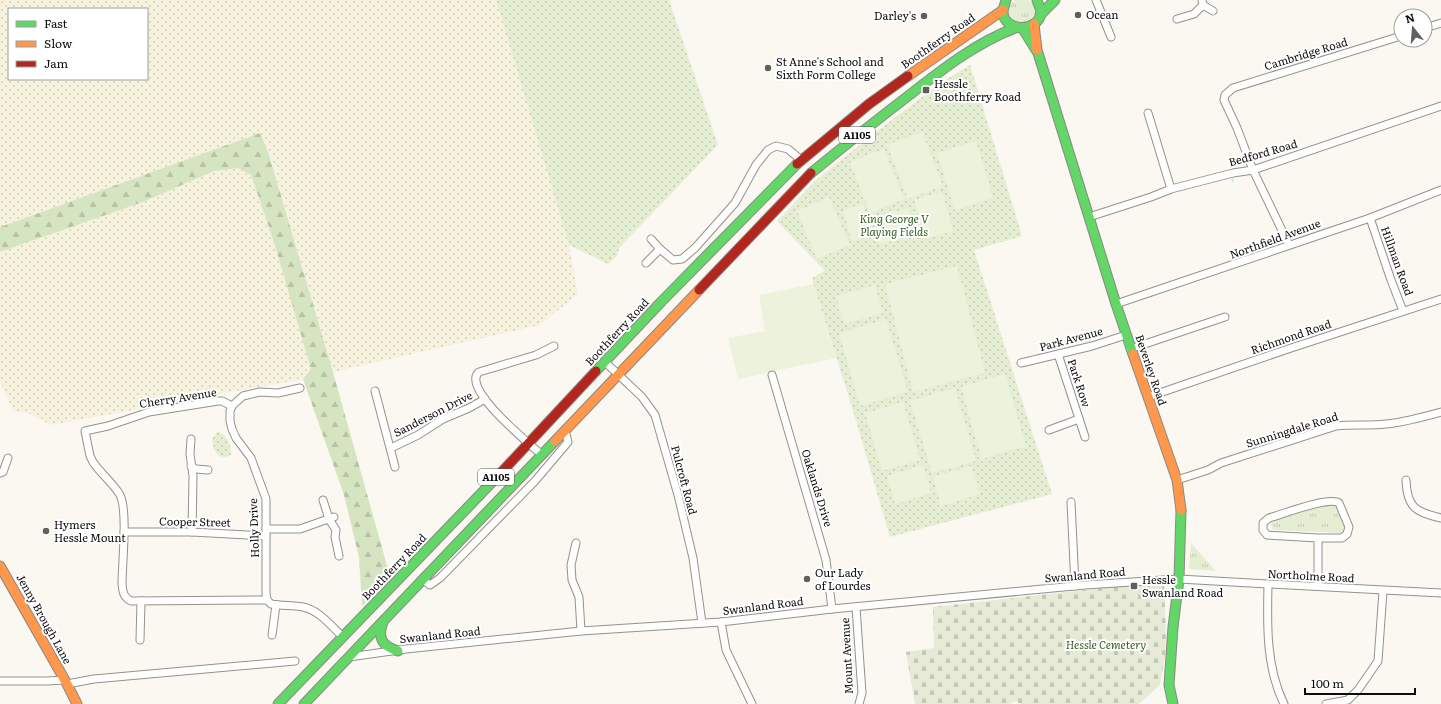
<svg xmlns="http://www.w3.org/2000/svg" width="1441" height="704" font-family="Literata,serif">
	<defs>
		<pattern id="farmland-dots" width="8" height="8" patternUnits="userSpaceOnUse"><rect width="8" height="8" fill="#f6f2de"/><path d="M2 2h.1M6 6h.1" fill="none" stroke="#d2cebd" stroke-width="1.8" stroke-linecap="round"/></pattern>
		<pattern id="grass-tufts" width="24" height="20" patternUnits="userSpaceOnUse"><rect width="24" height="20" fill="#e5eed2"/><path d="M3 7l-1-3M5 7V3M7 7l1-3M15 17l-1-3M17 17v-4M19 17l1-3" fill="none" stroke="#c3cbb3"/></pattern>
		<pattern id="forest-firs" width="22" height="20" patternUnits="userSpaceOnUse"><rect width="22" height="20" fill="#d6e5c1"/><path d="M5 1l3.5 6h-7zM16 11l3.5 6h-7z" fill="#b6c3a5"/></pattern>
		<pattern id="cemetery-stones" width="16" height="16" patternUnits="userSpaceOnUse"><rect width="16" height="16" fill="#e6ead6"/><path d="M2 7V4a2 2 0 0 1 4 0v3zM10 15v-3a2 2 0 0 1 4 0v3z" fill="#c4c8b6"/></pattern>
		<pattern id="park-dots" width="8" height="8" patternUnits="userSpaceOnUse"><rect width="8" height="8" fill="#e5eed2"/><path d="M2 2h.1M6 6h.1" fill="none" stroke="#c3cbb3" stroke-width="1.8" stroke-linecap="round"/></pattern>
	</defs>
	<rect width="100%" height="100%" fill="#faf8f1"/>
	<!-- farmland -->
	<g fill="url(#farmland-dots)" fill-rule="evenodd">
		<path d="M0 0H496L569 245 578 294 540 325 333 372 269 151 260 133 0 227ZM9 9H147V79H9Z"/>
		<path d="M238 168 251 175 274 242 289 290 311 369 303 379 51 425 30 414 13 411 0 381V252L143 202 214 171Z"/>
	</g>
	<!-- grass -->
	<g fill="url(#grass-tufts)">
		<circle cx="1022" cy="11" r="13"/>
		<path d="M1329 504 1336 505 1346 525V530L1341 533 1275 530 1272 529 1271 523 1275 521Z"/>
		<path d="M1191 543 1216 571 1189 569Z"/>
	</g>
	<!-- forest -->
	<path fill="url(#forest-firs)" d="M260 133 268 151 333 372 391 580 362 606 359 557 344 495 303 379 311 369 274 242 251 175 238 168 214 171 143 202 0 252V227Z"/>
	<!-- cemetery -->
	<path fill="url(#cemetery-stones)" d="M1164 581 1166 636 1165 655 1160 685 1139 704H1020L1016 701 1008 704H915L906 652 934 648 933 607Z"/>
	<!-- park -->
	<g fill="url(#park-dots)">
		<path d="M496 0H669L718 145 619 248 617 256 608 264 569 245Z"/>
		<path d="M970 65 1022 236 974 250 1052 494 890 537 855 417 813 283 812 278 825 271 777 221 816 180 881 128 939 84Z"/>
		<path d="M218 431C228 437 231 444 231 455L225 457 219 456 214 449 212 439Z"/>
	</g>
	<!-- pitch -->
	<g fill="#edf2dc">
		<path d="M922 132 943 186 908 199 887 145Z"/>
		<path d="M976 141 993 198 955 210 937 153Z"/>
		<path d="M884 149 904 199 870 213 850 162Z"/>
		<path d="M942 192 953 231 925 239 914 200Z"/>
		<path d="M829 197 850 245 817 259 797 211Z"/>
		<path d="M863 204 872 235 852 241 843 210Z"/>
		<path d="M909 208 916 235 879 244 872 217Z"/>
		<path d="M957 266 985 373 913 392 885 284Z"/>
		<path d="M813 284 836 358 738 379 728 338 765 331 759 295Z"/>
		<path d="M875 285 883 313 844 324 836 296Z"/>
		<path d="M886 319 908 392 860 406 839 333Z"/>
		<path d="M1005 374 1026 446 982 459 961 387Z"/>
		<path d="M955 388 976 461 932 473 910 401Z"/>
		<path d="M903 402 920 460 882 471 865 413Z"/>
		<path d="M923 465 931 493 895 504 887 476Z"/>
		<path d="M971 466 980 494 941 506 933 477Z"/>
	</g>
	<g fill="none" stroke-linecap="round" stroke-linejoin="round">
		<!-- stream -->
		<path stroke="#cae6f2" stroke-width="2" d="M1231 174 1233 181"/>
		<!-- street casing -->
		<g stroke="#93928f" stroke-width="9">
			<g id="street">
				<path d="M1096 0 1111 37"/>
				<path d="M1203 5 1213 11"/>
				<path d="M1177 19 1194 14 1203 5 1202 0"/>
				<path d="M1425 28 1441 23"/>
				<path d="M1148 113 1171 189"/>
				<path d="M1089 217 1151 197 1171 189 1233 173 1253 170 1441 106"/>
				<path d="M1370 218 1391 280 1403 311"/>
				<path d="M651 239 660 249 673 260 682 259 695 248 735 203 756 165 768 150 776 146 788 149 801 160"/>
				<path d="M1289 245 1253 170 1237 128 1224 100 1225 95 1233 88 1401 36"/>
				<path d="M646 263 660 249"/>
				<path d="M1116 304 1370 218 1441 190"/>
				<path d="M1130 349 1225 317"/>
				<path d="M1058 354 1085 437"/>
				<path d="M605 362 642 397 655 415 678 495 693 558 702 623"/>
				<path d="M1021 363 1092 346 1126 335"/>
				<path d="M772 375 826 560 832 609"/>
				<path d="M300 388 278 393 260 392 243 396 232 406 230 411V421L232 429 236 438 251 458 266 499V593L267 600 271 604C282 606 292 605 303 607 319 610 331 626 343 637"/>
				<path d="M375 391 395 467"/>
				<path d="M1148 397 1288 349 1441 299"/>
				<path d="M232 406 222 401H218L149 412 108 426 85 431 90 456 93 462C100 473 114 484 120 495 128 511 122 564 122 584 123 592 123 597 131 601L267 600"/>
				<path d="M1049 430 1079 419"/>
				<path d="M191 439 190 454 193 476 192 532"/>
				<path d="M391 448 418 435 443 419 469 408 485 399"/>
				<path d="M542 455C530 444 460 388 479 372L536 355 554 346"/>
				<path d="M191 466 196 469 208 470"/>
				<path d="M0 473 3 472 8 458"/>
				<path d="M1177 480 1208 470 1221 463 1336 426C1353 424 1369 426 1386 424 1405 422 1423 417 1441 412"/>
				<path d="M1406 480C1407 508 1416 512 1441 518"/>
				<path d="M323 500 329 519 336 530 335 537 339 556"/>
				<path d="M1071 502 1075 586"/>
				<path d="M266 529H300L334 517"/>
				<path d="M124 532H192L266 536"/>
				<path d="M576 543 571 565 572 580 579 597 581 631"/>
				<path d="M422 579 430 585 440 578 535 481 568 442 565 430"/>
				<path d="M1268 584C1267 625 1266 667 1284 704"/>
				<path d="M1318 586V538L1267 535 1263 530V523L1269 518C1283 514 1329 496 1339 503L1349 527 1347 534 1342 538H1318"/>
				<path d="M856 607 862 693 859 704"/>
				<path d="M721 622 726 650 752 704"/>
				<path d="M272 635 276 605"/>
				<path d="M140 640 141 601"/>
				<path d="M349 657 406 649 581 631 721 622 832 609 1085 585 1179 579 1268 584 1441 593"/>
				<path d="M0 681H47L64 680"/>
				<path d="M67 684 94 679 295 661"/>
				<path d="M1326 704 1348 700 1358 690 1378 661 1383 591"/>
			</g>
		</g>
		<!-- fast casing -->
		<g stroke="#8a8986" stroke-width="11">
			<g id="fast">
				<path d="M1006 0C1005 4 1003 9 1003 12 1004 33 1040 32 1041 12 1041 9 1038 4 1037 0"/>
				<path d="M1040 15 1055 0"/>
				<path d="M1023 29 1038 53 1116 304 1133 354"/>
				<path d="M811 173C844 146 878 119 912 93 944 68 976 43 1015 28"/>
				<path d="M596 371 661 302 797 164"/>
				<path d="M383 622C377 638 382 646 398 651"/>
				<path d="M278 704 497 477"/>
				<path d="M304 704 555 441"/>
				<path d="M1173 704 1169 685 1173 627 1179 579 1181 510"/>
			</g>
		</g>
		<!-- slow casing -->
		<g stroke="#8a8986" stroke-width="11">
			<g id="slow">
				<path d="M1034 24 1037 50"/>
				<path d="M908 76 1003 10"/>
				<path d="M1133 354 1177 480 1181 510"/>
				<path d="M555 441 699 290"/>
				<path d="M0 566 67 684 77 704"/>
			</g>
		</g>
		<!-- jam casing -->
		<g stroke="#8a8986" stroke-width="11">
			<g id="jam">
				<path d="M797 164 869 104 908 76"/>
				<path d="M699 290 811 173"/>
				<path d="M497 477 596 371"/>
			</g>
		</g>
		<!-- street -->
		<use href="#street" stroke="#fefefd" stroke-width="7"/>
		<!-- fast -->
		<use href="#fast" stroke="#63d668" stroke-width="9"/>
		<!-- slow -->
		<use href="#slow" stroke="#ff974d" stroke-width="9"/>
		<!-- jam -->
		<use href="#jam" stroke="#b3261e" stroke-width="9"/>
	</g>
	<!-- markers -->
	<g fill="#5f5f5c" stroke="#fff" stroke-width="1.5">
		<circle cx="1078" cy="15" r="4"/>
		<circle cx="924" cy="16" r="4"/>
		<circle cx="768" cy="68" r="4"/>
		<rect x="922" y="86" width="8" height="8" rx="2"/>
		<circle cx="46" cy="531" r="4"/>
		<circle cx="807" cy="579" r="4"/>
		<rect x="1130" y="582" width="8" height="8" rx="2"/>
	</g>
	<g text-anchor="middle" stroke-width="4" stroke-linejoin="round" paint-order="stroke">
		<!-- shield labels -->
		<g fill="#fff" stroke="#555" stroke-width="1">
			<rect x="839" y="127" width="36" height="16" rx="3"/>
			<rect x="478" y="469" width="36" height="16" rx="3"/>
		</g>
		<g font-size="10" font-weight="bold" fill="#0c0c0c">
			<text x="857" y="139">A1105</text>
			<text x="496" y="481">A1105</text>
		</g>
		<!-- poi labels -->
		<g font-size="11" fill="#0c0c0c" stroke="#fff" text-anchor="start">
			<text x="1086" y="19">Ocean</text>
			<text x="916" y="20" text-anchor="end">Darley's</text>
			<text x="776" y="66">St Anne's School and<tspan x="776" dy="13">Sixth Form College</tspan></text>
			<text x="934" y="88">Hessle<tspan x="934" dy="13">Boothferry Road</tspan></text>
			<text x="54" y="529">Hymers<tspan x="54" dy="13">Hessle Mount</tspan></text>
			<text x="815" y="577">Our Lady<tspan x="815" dy="13">of Lourdes</tspan></text>
			<text x="1142" y="584">Hessle<tspan x="1142" dy="13">Swanland Road</tspan></text>
		</g>
		<!-- street labels -->
		<g font-size="11" fill="#0c0c0c" stroke="#fff">
			<text transform="translate(938 41) rotate(-35)" y="4">Boothferry Road</text>
			<text transform="translate(1306 54) rotate(-17)" y="4">Cambridge Road</text>
			<text transform="translate(1263 153) rotate(-16)" y="4">Bedford Road</text>
			<text transform="translate(1275 239) rotate(-20)" y="4">Northfield Avenue</text>
			<text transform="translate(1397 261) rotate(70)" y="4">Hillman Road</text>
			<text transform="translate(617 332) rotate(-47)" y="4">Boothferry Road</text>
			<text transform="translate(1291 337) rotate(-19)" y="4">Richmond Road</text>
			<text transform="translate(1071 339) rotate(-15)" y="4">Park Avenue</text>
			<text transform="translate(1151 370) rotate(71)" y="4">Beverley Road</text>
			<text transform="translate(1079 383) rotate(72)" y="4">Park Row</text>
			<text transform="translate(178 398) rotate(-9)" y="4">Cherry Avenue</text>
			<text transform="translate(433 414) rotate(-27)" y="4">Sanderson Drive</text>
			<text transform="translate(1292 430) rotate(-17)" y="4">Sunningdale Road</text>
			<text transform="translate(684 480) rotate(75)" y="4">Pulcroft Road</text>
			<text transform="translate(817 488) rotate(73)" y="4">Oaklands Drive</text>
			<text transform="translate(195 522) rotate(1)" y="4">Cooper Street</text>
			<text transform="translate(254 528) rotate(-92)" y="4">Holly Drive</text>
			<text transform="translate(394 567) rotate(-46)" y="4">Boothferry Road</text>
			<text transform="translate(1085 575) rotate(-5)" y="4">Swanland Road</text>
			<text transform="translate(1311 576) rotate(3)" y="4">Northolme Road</text>
			<text transform="translate(763 606) rotate(-7)" y="4">Swanland Road</text>
			<text transform="translate(44 619) rotate(61)" y="4">Jenny Brough Lane</text>
			<text transform="translate(440 635) rotate(-6)" y="4">Swanland Road</text>
			<text transform="translate(847 656) rotate(-93)" y="4">Mount Avenue</text>
		</g>
		<!-- park labels -->
		<g font-size="11" font-style="italic" fill="#325f21" stroke="#fff">
			<text x="894" y="223">King George V<tspan x="894" dy="13">Playing Fields</tspan></text>
			<text x="1106" y="649">Hessle Cemetery</text>
		</g>
	</g>
	<!-- legend -->
	<rect x="8" y="8" width="140" height="72" fill="#ffffff" stroke="#9e9e9e"/>
	<rect x="16" y="21" width="20" height="6" fill="#63d668" stroke="#9e9e9e"/>
	<text x="44" y="28" font-size="12" fill="#0c0c0c">Fast</text>
	<rect x="16" y="41" width="20" height="6" fill="#ff974d" stroke="#9e9e9e"/>
	<text x="44" y="48" font-size="12" fill="#0c0c0c">Slow</text>
	<rect x="16" y="61" width="20" height="6" fill="#b3261e" stroke="#9e9e9e"/>
	<text x="44" y="68" font-size="12" fill="#0c0c0c">Jam</text>
	<!-- north arrow -->
	<g transform="translate(1413 28) rotate(343)"><circle r="19" fill="#ffffff" stroke="#9e9e9e"/>
	<path d="M0-3L7 15L0 10L-7 15Z" fill="#5f5f5c"/>
	<text y="-6" font-size="11" font-weight="bold" text-anchor="middle" fill="#0c0c0c">N</text>
	</g>
	<!-- scale -->
	<path d="M1305 688v6h110v-6" fill="none" stroke="#0c0c0c" stroke-width="2"/>
	<text x="1311" y="688" font-size="12" fill="#0c0c0c" stroke="#ffffff" stroke-width="3" paint-order="stroke">100 m</text>
</svg>
